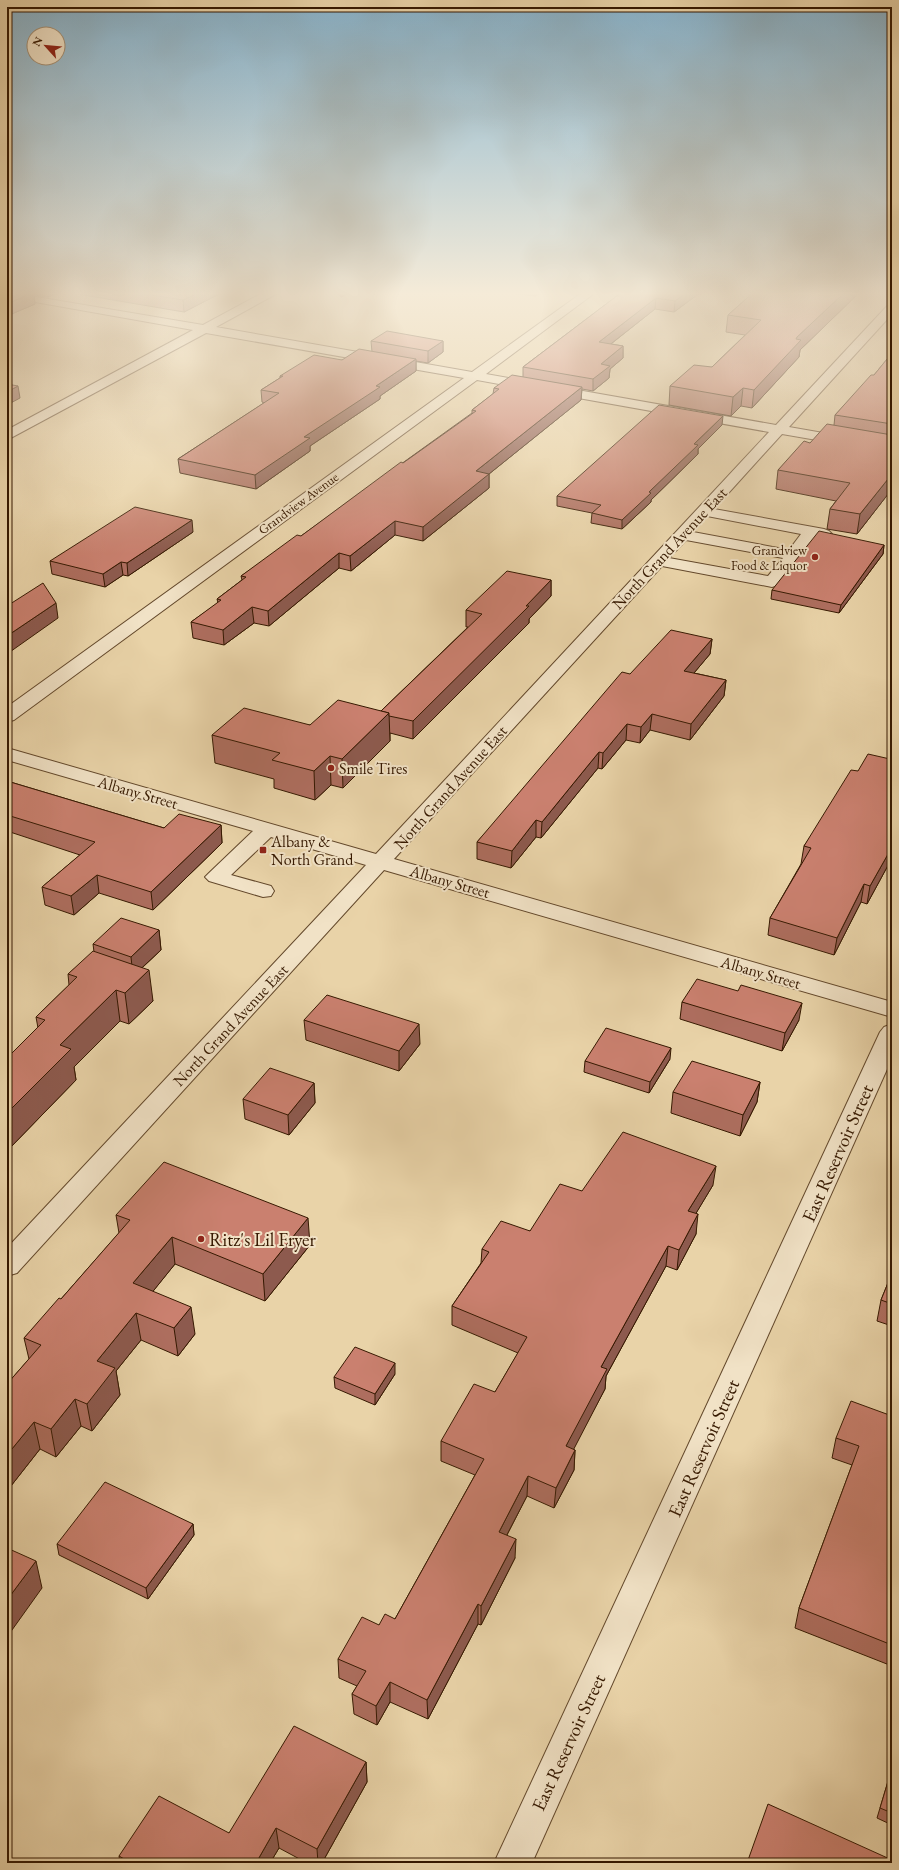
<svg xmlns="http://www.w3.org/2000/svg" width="899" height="1870" font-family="'EB Garamond',serif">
	<rect width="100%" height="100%" fill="#e9d3a8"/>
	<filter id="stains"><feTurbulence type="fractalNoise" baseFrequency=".005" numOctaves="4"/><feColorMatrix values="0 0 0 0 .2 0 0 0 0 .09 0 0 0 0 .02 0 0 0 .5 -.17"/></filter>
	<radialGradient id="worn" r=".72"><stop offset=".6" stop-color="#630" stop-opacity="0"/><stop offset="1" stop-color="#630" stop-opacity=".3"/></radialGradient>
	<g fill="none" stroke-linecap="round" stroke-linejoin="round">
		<!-- minor casing -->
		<g stroke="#63482b" stroke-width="2">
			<g id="minor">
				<path d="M7 292 203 325 264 292H278L276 294 216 327 472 372 583 292H596L486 374 776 425 888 305 892 303V314L789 427 892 445V453L782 434 714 509 824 529 829 531 832 534 829 537 824 539 815 537 778 585 772 587 662 566 394 859 892 1002V1017L384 870 17 1273 7 1276V1248L366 865 271 837 231 875 271 886 274 891 271 896 263 897 209 881 205 877 209 873 253 831 7 760V748L376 854 769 432 477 380 14 720 7 722V707L464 378 206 333 7 440V430L193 330 7 297ZM707 516 801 534 789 550 693 532ZM686 540 783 558 768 576 669 558Z"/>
				<path d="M892 1024V1058L532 1863H494L880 1032 884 1027Z"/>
			</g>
		</g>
		<!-- minor -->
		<use href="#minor" fill="#f1e2c6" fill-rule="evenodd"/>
	</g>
	<!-- wall -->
	<g fill="#ae6e5f" stroke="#361901">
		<path d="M7 292H60L48 297 34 295 35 304 7 316Z"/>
		<path d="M66 292H223L184 312Z"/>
		<path d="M338 292H351L341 297Z"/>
		<path d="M505 292H542L535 296Z"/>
		<path d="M622 292H701L674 312 655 309 611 344 623 346V358L610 369 609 378 593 391 582 389 581 400 489 474V488L423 541 395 535 351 571 339 568 269 626 254 623 224 645 193 638 191 622 218 603 217 599 242 580 241 576 301 536 472 413V410L493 394 494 388 523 377V367Z"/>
		<path d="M754 292H860L800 350 799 357 752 408 741 406 731 416 669 405 670 386 712 367 745 335 726 332 728 315Z"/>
		<path d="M371 341H443V352L428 363 416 361V371L380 396V399L310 446V451L256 489 180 473 178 459 264 403 262 402 261 390 280 378V376L342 360 372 352Z"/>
		<path d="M892 353V489L857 534 827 529 830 509 836 501 776 489 778 470 810 443 834 425 835 415 874 375Z"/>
		<path d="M722 425 698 449V454L651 500V502L622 529 591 523 592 513 557 506V496Z"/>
		<path d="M193 532 128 576 123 575 105 587 52 574 50 561Z"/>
		<path d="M884 545 883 554 839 613 771 599 772 590Z"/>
		<path d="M551 580V596L529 619V623L413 739 390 733V741L343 788 331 785 315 800 274 788V779L215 763 212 735 310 725 381 711 468 627H466V610Z"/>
		<path d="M712 639 710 654 694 673 726 680 724 696 690 740 650 730 640 743 626 740 602 769 598 768 541 838 536 837 511 868 477 859V842L630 674Z"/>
		<path d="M892 756V858L867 904 861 902 834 955 768 935 770 918 801 864 804 846 858 771 890 759Z"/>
		<path d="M7 781 164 828 221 825 222 843 153 910 99 893 74 915 45 905 42 887 80 855 7 831Z"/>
		<path d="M159 930 161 950 142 968 153 1001 129 1024 120 1021 74 1067 76 1080 7 1151V1058L38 1028 36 1017 69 985 68 974 94 952 93 944Z"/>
		<path d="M682 1002 799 1020 782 1051 680 1019Z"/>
		<path d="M304 1020 420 1044 399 1071 306 1040Z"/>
		<path d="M670 1059 649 1093 584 1072 585 1061Z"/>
		<path d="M760 1082 757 1102 740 1136 671 1113 673 1092Z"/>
		<path d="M314 1083 315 1103 289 1135 245 1119 243 1099Z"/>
		<path d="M713 1185 696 1213V1234L677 1270 666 1266 606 1376 605 1389 573 1449 575 1450 574 1470 554 1508 527 1496 507 1535 515 1558 481 1625 478 1624 428 1719 390 1702 377 1725 354 1714 352 1694 357 1686 339 1678 338 1659 379 1625 395 1619 475 1475 441 1461V1441L495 1392 518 1353 452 1325V1306L481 1263 482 1249 530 1231 582 1191Z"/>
		<path d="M116 1215 310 1245 265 1301 175 1264 153 1291 195 1334 178 1356 141 1340 116 1371 120 1395 92 1431 81 1426 56 1457 40 1449 7 1491V1384L29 1359 24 1338 61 1299 119 1233Z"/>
		<path d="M892 1273V1326L877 1321 881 1300Z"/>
		<path d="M395 1374 375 1405 335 1388 334 1377Z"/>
		<path d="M892 1416V1666L795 1628 799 1608 852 1465 832 1458 836 1438Z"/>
		<path d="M193 1524 194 1535 148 1599 59 1555 57 1544Z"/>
		<path d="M366 1762 367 1782 322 1863H307L279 1848 270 1863H120L119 1856 229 1833Z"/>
		<path d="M892 1768V1825L877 1818Z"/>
	</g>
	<!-- shaded-wall -->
	<g fill="#8d5a4e" stroke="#361901">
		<path d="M34 292 35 304 7 316V304Z"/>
		<path d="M47 292H60L48 297Z"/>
		<path d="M200 292H223L184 312 183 300Z"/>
		<path d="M341 292H351L341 297Z"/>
		<path d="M535 292H542L535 296Z"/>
		<path d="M687 292H701L674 312 675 301Z"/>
		<path d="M845 292H860L800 350 799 357 752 408 754 390 797 337Z"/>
		<path d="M656 298 655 309 598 354 599 342Z"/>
		<path d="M443 341V352L428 363V351Z"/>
		<path d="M623 346V358L610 369 609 378 593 391V379L601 364Z"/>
		<path d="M416 359V371L380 396V399L310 446V451L256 489 255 475 304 437 376 386Z"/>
		<path d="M18 386 20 398 7 405V392Z"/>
		<path d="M582 387 581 400 489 474V488L423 541V527L476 471Z"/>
		<path d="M743 388 741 406 731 416 733 397Z"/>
		<path d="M723 416 722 425 698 449V454L651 500V502L622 529V520L649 492 694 444Z"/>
		<path d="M892 474V489L857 534 860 514Z"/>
		<path d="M192 520 193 532 128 576 127 563Z"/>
		<path d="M395 521V535L351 571 350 556Z"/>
		<path d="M884 545 883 554 839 613 841 605Z"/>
		<path d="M339 553V568L269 626 268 611Z"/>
		<path d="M121 562 123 575 105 587 103 574Z"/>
		<path d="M551 580V596L529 619V623L413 739V721Z"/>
		<path d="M56 603 58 618 7 654V636Z"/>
		<path d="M252 607 254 623 224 645 223 630Z"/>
		<path d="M712 639 710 654 683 686 684 671Z"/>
		<path d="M726 680 724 696 690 740 691 724Z"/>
		<path d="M389 713 390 741 343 788 342 759Z"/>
		<path d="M652 714 650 730 640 743 641 727Z"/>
		<path d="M627 724 626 740 602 769 603 753Z"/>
		<path d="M599 752 598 768 541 838 542 822Z"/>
		<path d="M330 756 331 785 315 800 314 771Z"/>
		<path d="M536 820V837L511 868 512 851Z"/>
		<path d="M221 825 222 843 153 910 151 892Z"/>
		<path d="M892 847V858L867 904 870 886Z"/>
		<path d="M97 875 99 893 74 915 71 896Z"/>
		<path d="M864 884 861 902 834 955 837 938Z"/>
		<path d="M159 930 161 950 133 976 131 957Z"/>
		<path d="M149 970 153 1001 129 1024 125 993Z"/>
		<path d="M116 990 120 1021 74 1067 76 1080 7 1151V1113L60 1045Z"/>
		<path d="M802 1003 799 1020 782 1051 785 1033Z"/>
		<path d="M419 1024 420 1044 399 1071V1051Z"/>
		<path d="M671 1048 670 1059 649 1093 650 1082Z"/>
		<path d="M760 1082 757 1102 740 1136 743 1115Z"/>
		<path d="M314 1083 315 1103 289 1135 288 1115Z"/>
		<path d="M716 1166 713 1185 686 1230 688 1211Z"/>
		<path d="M698 1214 696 1234 677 1270 679 1250Z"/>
		<path d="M308 1218 310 1245 265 1301 263 1274Z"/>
		<path d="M172 1237 175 1264 138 1310 133 1283Z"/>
		<path d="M668 1246 666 1266 606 1376 605 1389 565 1466 566 1446 601 1367Z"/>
		<path d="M191 1307 195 1334 178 1356 174 1328Z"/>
		<path d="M136 1313 141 1340 116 1371 120 1395 92 1431 87 1404 97 1361Z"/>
		<path d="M395 1363V1374L375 1405V1394Z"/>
		<path d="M75 1399 81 1426 56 1457 51 1429Z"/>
		<path d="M34 1422 40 1449 7 1491V1455Z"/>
		<path d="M575 1450 574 1470 554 1508 556 1488Z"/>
		<path d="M528 1476 527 1496 498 1552 499 1532Z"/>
		<path d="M193 1524 194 1535 148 1599 146 1588Z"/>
		<path d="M516 1539 515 1558 481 1625V1606Z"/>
		<path d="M36 1561 42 1588 7 1637V1600Z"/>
		<path d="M478 1604V1624L428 1719 427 1700Z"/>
		<path d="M390 1682V1702L377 1725 376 1706Z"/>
		<path d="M366 1762 367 1782 322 1863H318L317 1849Z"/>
		<path d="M276 1828 279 1848 270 1863H256Z"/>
	</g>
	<!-- building -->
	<g fill="#ca806f" stroke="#361901">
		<path d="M7 292H34L7 304Z"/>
		<path d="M132 292H200L183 300Z"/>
		<path d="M622 292H687L675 301 656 298 599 342 623 346 601 364 610 366 593 379 523 367Z"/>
		<path d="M754 292H845L797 337 796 339 801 340 754 390 743 388 733 397 670 386 694 365 712 367 761 320 728 315Z"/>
		<path d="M387 331 443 341 428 351 371 341Z"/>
		<path d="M359 349 416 359 376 386 380 387 304 437 310 438 255 475 178 459 279 393 261 390 283 376H280L314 355 342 360Z"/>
		<path d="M892 353V424L835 415 871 375H874Z"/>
		<path d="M512 375 582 387 476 471 489 474 423 527 395 521 350 556 339 553 268 611 252 607 223 630 191 622 221 600 217 599 246 577 241 576 297 535 301 536 401 462 403 463 476 411 472 410 499 389 494 388Z"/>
		<path d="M7 384 18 386 7 392Z"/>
		<path d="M659 405 723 416 694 444 698 445 649 492 651 493 622 520 592 513 601 505 557 496Z"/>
		<path d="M827 424 892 435V474L860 514 830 509 850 483 778 470 804 441 810 443Z"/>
		<path d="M135 507 192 520 127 563 121 562 103 574 50 561Z"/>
		<path d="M819 531 884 545 841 605 772 590Z"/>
		<path d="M507 571 551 580 526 606H529L413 721 389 716V713L381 711 482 614 466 610Z"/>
		<path d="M43 583 56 603 7 636V606Z"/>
		<path d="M671 630 712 639 684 671 726 680 691 724 652 714 641 727 627 724 603 753 599 752 542 822 536 820 512 851 477 842 622 672 630 674Z"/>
		<path d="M338 700 389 713 342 759 330 756 314 771 272 760 280 753 212 735 244 708 310 725Z"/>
		<path d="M868 754 890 759 892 756V847L870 886 864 884 837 938 770 918 811 848 804 846 851 770 858 771Z"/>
		<path d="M7 781 164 828 179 814 221 825 151 892 97 875 71 896 42 887 95 842 7 815Z"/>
		<path d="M121 918 159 930 131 957 93 944Z"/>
		<path d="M93 951 149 970 125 993 116 990 60 1045 71 1049 7 1113V1058L45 1020 36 1017 77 977 68 974Z"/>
		<path d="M697 979 738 991 741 985 802 1003 785 1033 682 1002Z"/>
		<path d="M327 995 419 1024 399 1051 304 1020Z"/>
		<path d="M606 1028 671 1048 650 1082 585 1061Z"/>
		<path d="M692 1061 760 1082 743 1115 673 1092Z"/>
		<path d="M270 1068 314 1083 288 1115 243 1099Z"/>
		<path d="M623 1132 716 1166 688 1211 698 1214 679 1250 668 1246 601 1367 607 1369 566 1446 575 1450 556 1488 528 1476 499 1532 516 1539 481 1606 478 1604 427 1700 390 1682 376 1706 352 1694 366 1671 338 1659 362 1617 379 1625 385 1614 395 1619 484 1459 441 1441 474 1384 495 1392 527 1337 452 1306 489 1252 482 1249 501 1221 530 1231 560 1184 582 1191Z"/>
		<path d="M164 1162 308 1218 263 1274 172 1237 133 1283 191 1307 174 1328 136 1313 97 1361 115 1368 87 1404 75 1399 51 1429 34 1422 7 1455V1384L41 1345 24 1338 59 1298 61 1299 130 1220 116 1215Z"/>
		<path d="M892 1273V1304L881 1300Z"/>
		<path d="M355 1347 395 1363 375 1394 334 1377Z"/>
		<path d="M851 1401 892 1416V1645L799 1608 859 1446 836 1438Z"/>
		<path d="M105 1482 193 1524 146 1588 57 1544Z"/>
		<path d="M7 1548 36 1561 7 1600Z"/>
		<path d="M294 1726 366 1762 317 1849 276 1828 256 1863H131L119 1856 159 1796 229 1833Z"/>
		<path d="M892 1768V1813L880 1808Z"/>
		<path d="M768 1804 892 1860V1863H747Z"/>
	</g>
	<!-- sky -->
	<linearGradient id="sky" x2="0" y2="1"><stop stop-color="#87b5d0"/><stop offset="0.53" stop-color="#f5ebd8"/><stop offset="1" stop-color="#f5ebd8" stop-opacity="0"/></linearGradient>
	<rect width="899" height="554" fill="url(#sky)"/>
	<!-- markers -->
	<g fill="#8f2418" stroke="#f1e2c6" stroke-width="1.5">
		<circle cx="815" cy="557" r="4"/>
		<circle cx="331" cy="768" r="4"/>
		<rect x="259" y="846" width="8" height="8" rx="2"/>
		<circle cx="201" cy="1239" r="4"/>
	</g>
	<g text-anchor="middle" stroke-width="4" stroke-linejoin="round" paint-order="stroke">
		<!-- far-street labels -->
		<g font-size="13" fill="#361901" stroke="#f1e2c6">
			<text transform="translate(298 503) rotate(-36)" y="5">Grandview Avenue</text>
		</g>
		<!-- far-poi labels -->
		<g font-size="13" fill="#361901" stroke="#f1e2c6" text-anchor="end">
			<text x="807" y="555">Grandview<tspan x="807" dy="15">Food &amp; Liquor</tspan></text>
		</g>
		<!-- street labels -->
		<g font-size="16" fill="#361901" stroke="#f1e2c6">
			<text transform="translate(669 548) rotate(-47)" y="6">North Grand Avenue East</text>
			<text transform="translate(450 787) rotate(-48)" y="6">North Grand Avenue East</text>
			<text transform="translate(138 792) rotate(16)" y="6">Albany Street</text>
			<text transform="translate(450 881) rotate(16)" y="6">Albany Street</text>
			<text transform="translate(761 972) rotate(16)" y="6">Albany Street</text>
			<text transform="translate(230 1025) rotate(-47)" y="6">North Grand Avenue East</text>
		</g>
		<!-- poi labels -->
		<g font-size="16" fill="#361901" stroke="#f1e2c6" text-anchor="start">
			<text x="339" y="774">Smile Tires</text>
			<text x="271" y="847">Albany &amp;<tspan x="271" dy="18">North Grand</tspan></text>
		</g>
		<!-- near-street labels -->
		<g font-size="19" fill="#361901" stroke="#f1e2c6">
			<text transform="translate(837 1153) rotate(-66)" y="7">East Reservoir Street</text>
			<text transform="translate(703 1448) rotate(-66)" y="7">East Reservoir Street</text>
			<text transform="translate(568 1742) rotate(-65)" y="7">East Reservoir Street</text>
		</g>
		<!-- near-poi labels -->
		<g font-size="19" fill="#361901" stroke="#f1e2c6" text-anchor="start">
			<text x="209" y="1246">Ritz's Lil Fryer</text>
		</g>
	</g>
	<!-- margin -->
	<rect width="899" height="1870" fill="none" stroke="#e9d3a8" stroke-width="24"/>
	<rect x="8" y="8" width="883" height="1854" fill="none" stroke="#361901" stroke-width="2"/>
	<rect x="12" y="12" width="875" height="1846" fill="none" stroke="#361901"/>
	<!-- north arrow -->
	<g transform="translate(46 46) rotate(297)"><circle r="19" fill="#f1e2c6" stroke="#a69277"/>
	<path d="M0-3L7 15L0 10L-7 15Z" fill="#8f2418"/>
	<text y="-6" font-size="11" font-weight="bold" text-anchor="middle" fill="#361901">N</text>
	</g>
	<rect width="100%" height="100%" filter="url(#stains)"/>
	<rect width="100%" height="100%" fill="url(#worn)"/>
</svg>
